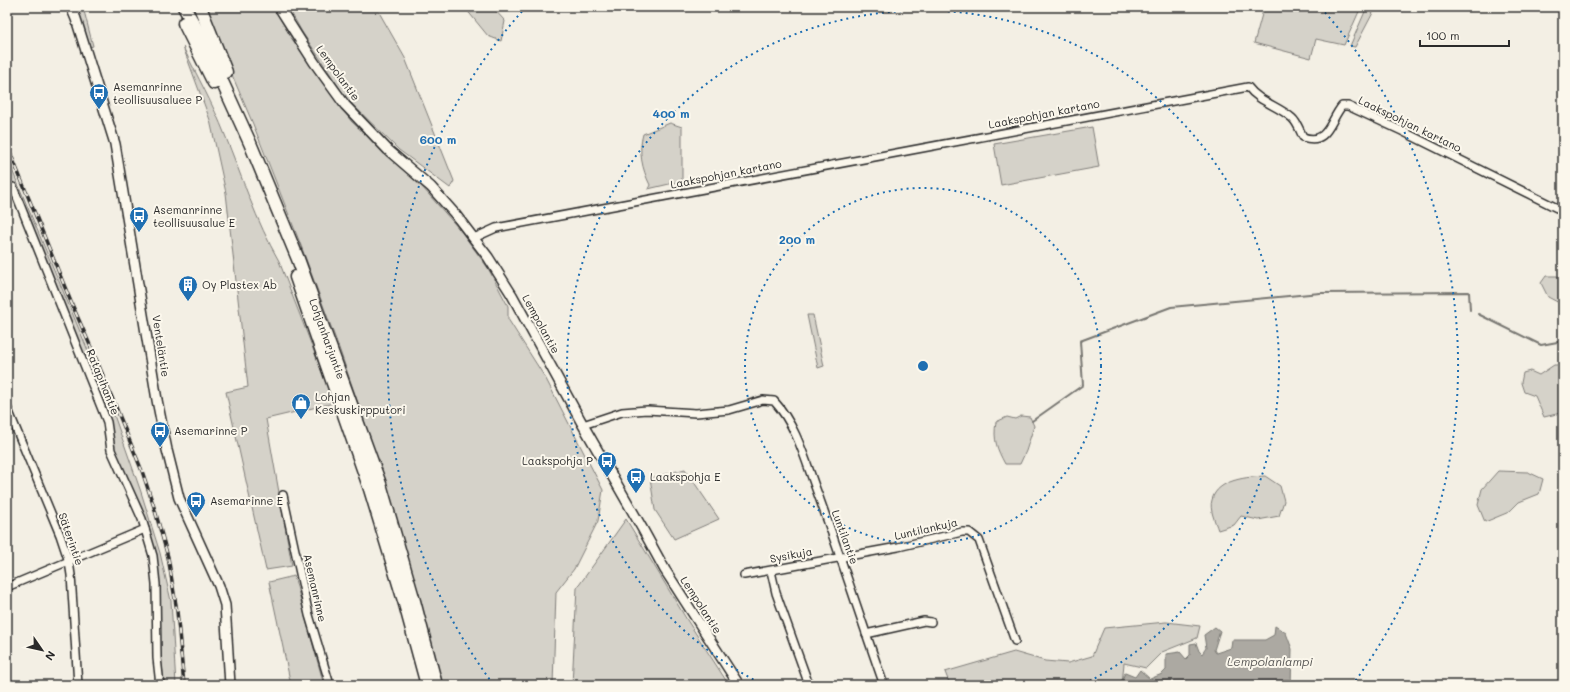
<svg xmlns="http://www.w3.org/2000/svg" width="1570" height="692" font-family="Mali,sans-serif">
	<rect width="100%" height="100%" fill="#f3efe4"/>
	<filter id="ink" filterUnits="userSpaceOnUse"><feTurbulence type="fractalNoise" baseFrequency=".025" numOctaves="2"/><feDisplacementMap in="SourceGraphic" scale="8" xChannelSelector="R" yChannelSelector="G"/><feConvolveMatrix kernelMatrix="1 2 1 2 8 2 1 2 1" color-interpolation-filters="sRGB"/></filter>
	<g filter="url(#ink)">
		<!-- green -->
		<g fill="#d5d2c9" stroke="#807e7a">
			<path d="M77 7H83L93 46 90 47Z"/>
			<path d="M203 7H273L292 39 351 121 423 188 460 230 488 268 508 306V319L546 379 603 490 598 521 574 569 556 592 553 685H443L377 458 339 348 300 243 253 124Z"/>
			<path d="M288 7H376L405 58 454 181 450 188 399 150 347 99 302 32Z"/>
			<path d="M467 7H492L505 21 501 41 488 36 466 9Z"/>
			<path d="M1264 7H1361L1344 45 1316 39 1311 58 1254 43Z"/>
			<path d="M1367 7H1376L1355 47 1350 46Z"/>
			<path d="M183 47C197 76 213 104 225 135 242 177 256 221 279 261L334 403 266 419 292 566 266 570 226 392 248 387 226 193 210 120Z"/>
			<path d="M670 123 682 127V181L648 189 650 185C642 169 638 151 643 134Z"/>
			<path d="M1092 127 1099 167 1001 185 994 144Z"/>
			<path d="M7 158 108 398 141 492 160 553 171 601 176 685H164L160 644 159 605 141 510 126 475 115 453 112 444 111 423 104 404 15 185 12 182 9 183 7 178Z"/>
			<path d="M1546 276H1557L1563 280V305L1548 297 1541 283Z"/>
			<path d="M807 315H813L824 366 818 368Z"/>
			<path d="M1554 365H1563V409L1561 413 1544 417 1535 396 1524 392 1521 383 1523 373 1530 371 1539 375Z"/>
			<path d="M1021 416 1030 417 1034 426 1026 451 1020 464H1005C997 449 993 440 996 422L1007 417 1015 419Z"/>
			<path d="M685 469 719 519 674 539 655 510 650 478Z"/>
			<path d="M1498 471 1528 472 1543 479 1539 494 1519 502 1509 512 1485 522 1478 505 1482 489Z"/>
			<path d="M1265 476 1280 486 1284 501 1279 516 1258 520 1241 516 1234 525 1218 530C1215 521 1209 509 1212 500 1217 479 1248 477 1265 476Z"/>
			<path d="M626 519 687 620 729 685H572L577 588Z"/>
			<path d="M294 576 324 685H291L269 582Z"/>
			<path d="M1166 622 1200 626 1197 638 1162 652 1146 668 1124 663 1122 685H950L945 672 1014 652 1045 661 1068 663 1092 656 1104 628Z"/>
		</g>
		<!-- water -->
		<path fill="#aca9a2" stroke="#787772" d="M1275 626 1286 633 1292 649 1291 685H1124L1121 682 1125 673 1135 677 1140 670 1150 679 1162 674 1166 670V654L1180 652 1186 659 1190 655V644L1196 643 1199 651 1202 654 1206 648 1204 635 1215 627 1220 631 1214 650 1216 653 1231 648 1232 640H1265L1274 635Z"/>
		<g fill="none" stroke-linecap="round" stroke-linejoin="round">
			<!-- stream -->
			<g stroke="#787772" stroke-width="2">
				<path d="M1478 314 1541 345 1563 341"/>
				<path d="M1032 421 1083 385 1080 341 1171 307 1320 293 1469 292 1470 310"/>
			</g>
			<!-- minor casing -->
			<g stroke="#2b2b2b" stroke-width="10">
				<g id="minor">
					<path d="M13 187 107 422 111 450 142 519 153 556 156 584 157 658 160 685"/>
					<path d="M474 238 496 228 1248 87C1259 102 1279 106 1292 118 1297 122 1300 131 1303 137 1328 146 1330 120 1342 106H1348L1402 131 1563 211"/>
					<path d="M7 407 60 535 69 562 71 575 78 685"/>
					<path d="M583 425 622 412 647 410 696 413 729 410 763 400 774 401C796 425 805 459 816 489 840 554 861 620 884 685"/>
					<path d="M283 495 309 615 330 685"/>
					<path d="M771 571 776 593 809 685"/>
					<path d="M744 575 898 547 962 532H969L979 540 1015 641"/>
					<path d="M7 587 145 529"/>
					<path d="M866 634 924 621 931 622"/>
				</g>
			</g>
			<!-- tertiary casing -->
			<g stroke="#2b2b2b" stroke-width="12">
				<g id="tertiary">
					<path d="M71 7 76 19 115 144 157 400 167 450 179 498 219 586 225 605 230 685"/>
					<path d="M279 7 314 62 345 105 388 150 431 187 455 214 488 257 512 295 583 425 642 528 665 570 739 685"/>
				</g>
			</g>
			<!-- trunk casing -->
			<g stroke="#2b2b2b" stroke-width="15">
				<g id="trunk">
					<path id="s1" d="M184 7 204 42 250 143 298 259 380 484 414 601 436 685"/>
					<path d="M200 7 226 72"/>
					<path d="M184 23 214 83"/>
					<path d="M296 277 370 489 405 604 427 685"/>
				</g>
			</g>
			<!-- minor -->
			<use href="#minor" stroke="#fbf7ec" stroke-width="7"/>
			<!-- tertiary -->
			<use href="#tertiary" stroke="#fbf7ec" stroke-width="9"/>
			<!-- trunk -->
			<use href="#trunk" stroke="#fbf7ec" stroke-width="12"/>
			<!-- rail casing -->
			<g stroke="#2b2b2b" stroke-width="3.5">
				<path id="rail" d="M7 145 71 302 97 361 142 471 154 507 168 557 177 611 184 685"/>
			</g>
			<!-- rail -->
			<use href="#rail" stroke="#fbf7ec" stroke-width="2" stroke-dasharray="6" stroke-linecap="butt"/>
		</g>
	</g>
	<!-- distance rings -->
	<g fill="none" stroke="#1f6fb2" stroke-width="2" stroke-dasharray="2 4">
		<circle cx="923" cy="366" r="178"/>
		<path d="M764 685A356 356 0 1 1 1082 685"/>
		<path d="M493 684A535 535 0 0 1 525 8M1321 8A535 535 0 0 1 1353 684"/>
	</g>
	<!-- icons -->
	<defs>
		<g id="bus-pin" transform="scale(1)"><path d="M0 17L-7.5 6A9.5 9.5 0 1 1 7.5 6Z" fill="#1f6fb2" stroke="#fbf7ec"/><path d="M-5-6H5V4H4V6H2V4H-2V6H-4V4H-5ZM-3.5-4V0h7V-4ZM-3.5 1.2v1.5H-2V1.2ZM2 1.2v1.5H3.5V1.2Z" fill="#fff"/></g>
		<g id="building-pin" transform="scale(1)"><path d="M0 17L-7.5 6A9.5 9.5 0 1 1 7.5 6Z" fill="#1f6fb2" stroke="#fbf7ec"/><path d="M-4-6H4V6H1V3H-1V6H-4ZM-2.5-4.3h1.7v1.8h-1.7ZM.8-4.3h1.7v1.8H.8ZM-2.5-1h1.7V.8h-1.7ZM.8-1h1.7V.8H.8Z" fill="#fff"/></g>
		<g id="shop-pin" transform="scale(1)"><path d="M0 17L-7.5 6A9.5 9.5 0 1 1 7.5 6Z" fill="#1f6fb2" stroke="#fbf7ec"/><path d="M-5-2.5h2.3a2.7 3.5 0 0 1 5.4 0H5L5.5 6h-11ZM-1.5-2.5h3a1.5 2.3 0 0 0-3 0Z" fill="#fff"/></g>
	</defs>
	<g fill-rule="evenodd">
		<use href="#bus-pin" x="99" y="93"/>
		<use href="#bus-pin" x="139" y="216"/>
		<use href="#building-pin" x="188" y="285"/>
		<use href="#shop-pin" x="301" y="403"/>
		<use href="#bus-pin" x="160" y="431"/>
		<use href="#bus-pin" x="607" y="461"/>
		<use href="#bus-pin" x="636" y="477"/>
		<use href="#bus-pin" x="196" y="501"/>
	</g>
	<g text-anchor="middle" stroke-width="4" stroke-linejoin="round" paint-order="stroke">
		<!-- street labels -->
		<g font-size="11" fill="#2b2b2b" stroke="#fbf7ec">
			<text transform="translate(338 73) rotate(54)" y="4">Lempolantie</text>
			<text transform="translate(1044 114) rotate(-11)" y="4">Laakspohjan kartano</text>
			<text transform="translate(1410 124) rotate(26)" y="4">Laakspohjan kartano</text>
			<text transform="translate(726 174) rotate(-11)" y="4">Laakspohjan kartano</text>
			<text transform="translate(541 324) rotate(61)" y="4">Lempolantie</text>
			<text dy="4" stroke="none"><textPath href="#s1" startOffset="362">Lohjanharjuntie</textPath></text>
			<text transform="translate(161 346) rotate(81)" y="4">Venteläntie</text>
			<text transform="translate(103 382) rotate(68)" y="4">Ratapihantie</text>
			<text transform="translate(926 529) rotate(-13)" y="4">Luntilankuja</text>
			<text transform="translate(845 537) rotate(70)" y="4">Luntilantie</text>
			<text transform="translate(71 539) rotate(71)" y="4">Säterintie</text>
			<text transform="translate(791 555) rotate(-11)" y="4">Sysikuja</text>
			<text transform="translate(315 588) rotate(77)" y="4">Asemanrinne</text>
			<text transform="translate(701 605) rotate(57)" y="4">Lempolantie</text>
		</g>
		<!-- poi labels -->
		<g font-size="11" fill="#2b2b2b" stroke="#fbf7ec" text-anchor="start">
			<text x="113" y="91">Asemanrinne<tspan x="113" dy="13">teollisuusaluee P</tspan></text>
			<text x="153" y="214">Asemanrinne<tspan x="153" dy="13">teollisuusalue E</tspan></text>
			<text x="202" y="289">Oy Plastex Ab</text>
			<text x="315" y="401">Lohjan<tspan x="315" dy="13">Keskuskirpputori</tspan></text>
			<text x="174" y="435">Asemarinne P</text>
			<text x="593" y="465" text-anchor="end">Laakspohja P</text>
			<text x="650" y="481">Laakspohja E</text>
			<text x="210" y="505">Asemarinne E</text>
		</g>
		<!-- water labels -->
		<g font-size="12" font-style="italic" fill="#585755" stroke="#fbf7ec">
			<text x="1270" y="666">Lempolanlampi</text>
		</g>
	</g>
	<circle cx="923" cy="366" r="6" fill="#1f6fb2" stroke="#fbf7ec" stroke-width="2"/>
	<g font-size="12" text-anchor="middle" font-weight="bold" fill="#1f6fb2" stroke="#fbf7ec" stroke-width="4" stroke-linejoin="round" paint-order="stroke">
		<text x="671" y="118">400 m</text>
		<text x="438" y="144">600 m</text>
		<text x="797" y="244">200 m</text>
	</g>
	<!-- margin -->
	<rect width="1570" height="692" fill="none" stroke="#fbf7ec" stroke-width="24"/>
	<rect x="12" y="12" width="1546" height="668" fill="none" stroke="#2b2b2b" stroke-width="1.5" filter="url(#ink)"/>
	<!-- north arrow -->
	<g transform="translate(42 650) rotate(124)" stroke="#fbf7ec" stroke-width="3" paint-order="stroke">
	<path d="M0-3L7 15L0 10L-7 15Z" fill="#2b2b2b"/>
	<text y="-6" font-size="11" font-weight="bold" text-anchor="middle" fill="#2b2b2b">N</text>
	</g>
	<!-- scale -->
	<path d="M1420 40v6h89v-6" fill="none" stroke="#2b2b2b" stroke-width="2"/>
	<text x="1426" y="40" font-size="12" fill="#2b2b2b" stroke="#fbf7ec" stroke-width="3" paint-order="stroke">100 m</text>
</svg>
